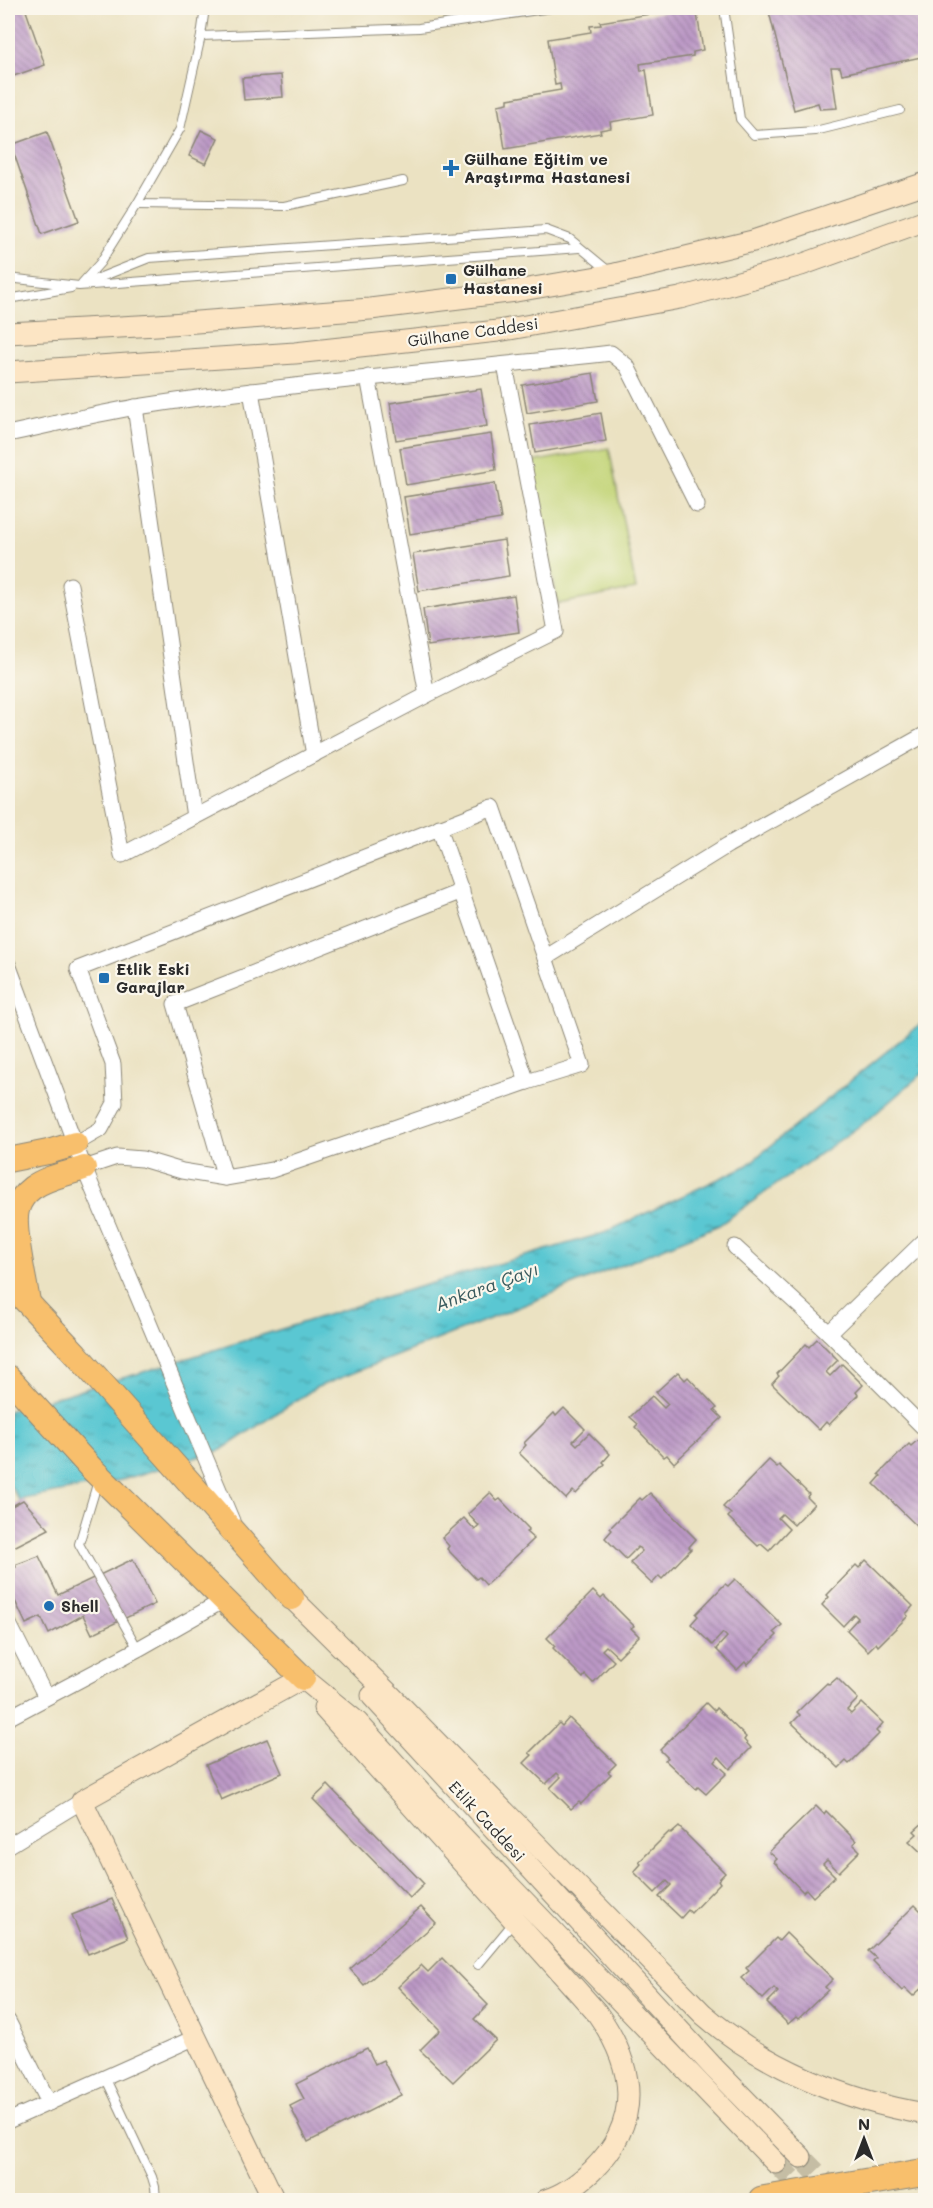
<svg xmlns="http://www.w3.org/2000/svg" width="933" height="2208" font-family="Mali,sans-serif">
	<defs>
		<pattern id="water-ripples" width="26" height="14" patternUnits="userSpaceOnUse" patternTransform="scale(1.5)"><rect width="26" height="14" fill="#5ac7d2"/><path d="M2 4q2-2 4 0t4 0M15 11q2-2 4 0t4 0" fill="none" stroke="#4ba2ab"/></pattern>
		<pattern id="building-back-hatch" width="6" height="6" patternUnits="userSpaceOnUse" patternTransform="scale(1.5)"><rect width="6" height="6" fill="#bc99c6"/><path d="M-1 5l2 2M0 0l6 6M5-1l2 2" fill="none" stroke="#997da1"/></pattern>
	</defs>
	<rect width="100%" height="100%" fill="#fbf7ec"/>
	<filter id="ink" filterUnits="userSpaceOnUse"><feTurbulence type="fractalNoise" baseFrequency=".0167" numOctaves="2"/><feDisplacementMap in="SourceGraphic" scale="12" xChannelSelector="R" yChannelSelector="G"/><feConvolveMatrix kernelMatrix="1 2 1 2 8 2 1 2 1" color-interpolation-filters="sRGB"/></filter>
	<filter id="wash" filterUnits="userSpaceOnUse"><feTurbulence type="fractalNoise" baseFrequency=".008" numOctaves="4" result="noise"/><feDisplacementMap in="SourceGraphic" scale="24" xChannelSelector="R" yChannelSelector="G"/><feGaussianBlur stdDeviation="1.35" result="paint"/><feColorMatrix in="noise" values="0 0 0 0 0 0 0 0 0 0 0 0 0 0 0 0 0 1.4 0 .05"/><feComposite in="paint" operator="in"/></filter>
	<g filter="url(#wash)">
		<rect width="100%" height="100%" fill="#ebe2c2"/>
		<!-- park -->
		<path fill="#c2d477" stroke="#768051" stroke-width="1.5" d="M609 448 636 589 558 604 531 462Z"/>
		<!-- water -->
		<path fill="url(#water-ripples)" stroke="#42797e" stroke-width="1.5" d="M925 1020V1071L868 1120 719 1225 512 1310 315 1388 221 1450 121 1480 19 1500 8 1482V1411L140 1373 388 1296 604 1233 746 1166Z"/>
		<g id="blocks">
			<!-- building -->
			<g fill="url(#building-back-hatch)">
				<path d="M8 8H25L45 65 8 78Z"/>
				<path d="M687 8H696L703 50 693 52V56L640 64 641 71 646 70 653 115 610 122 611 128 600 130 601 133 505 149 498 105 508 103V99L561 90 560 84 555 85 548 39 591 32 590 26 601 25 600 22Z"/>
				<path d="M768 8H926V56L842 74 840 67H831L837 108 820 109 818 103 794 110Z"/>
				<path d="M281 75 283 97 244 100 242 78Z"/>
				<path d="M201 130 218 138 206 164 189 156Z"/>
				<path d="M47 132 79 221 42 234 11 145Z"/>
				<path d="M593 373 598 401 527 413 522 385Z"/>
				<path d="M481 389 487 426 396 440 390 403Z"/>
				<path d="M601 413 606 441 535 453 530 425Z"/>
				<path d="M491 434 496 470 406 485 400 448Z"/>
				<path d="M495 483 501 519 410 534 404 497Z"/>
				<path d="M504 540 509 576 419 591 413 554Z"/>
				<path d="M514 595 519 632 428 646 423 609Z"/>
				<path d="M817 1339 838 1360 826 1372 830 1376 842 1364 863 1385 856 1392 858 1395 829 1425 826 1422 819 1430 772 1384 779 1376 777 1374 806 1344 809 1347Z"/>
				<path d="M678 1372 685 1380 688 1377 717 1408 714 1410 722 1418 674 1463 667 1455 664 1457 635 1427 638 1424 630 1417 652 1396 664 1408 668 1404 656 1392Z"/>
				<path d="M564 1408 585 1429 573 1441 577 1445 589 1433 610 1454 603 1462 605 1464 576 1494 573 1491 566 1499 519 1453 526 1445 524 1443 554 1413 556 1416Z"/>
				<path d="M919 1439 926 1446V1525L921 1530 874 1484 881 1476 879 1474 909 1444 911 1446Z"/>
				<path d="M769 1460 777 1467 779 1465 809 1494 807 1497 814 1504 794 1525 782 1514 778 1518 789 1529 769 1551 761 1544 758 1546 728 1517 731 1514 723 1507Z"/>
				<path d="M490 1493 497 1501 500 1499 529 1529 526 1532 534 1539 486 1585 479 1577 476 1579 447 1549 449 1546 442 1538 464 1518 475 1530 479 1526 468 1514Z"/>
				<path d="M650 1493 696 1539 689 1547 691 1549 662 1579 659 1576 652 1584 630 1563 642 1551 638 1547 626 1559 605 1538 612 1530 610 1528 640 1498 642 1500Z"/>
				<path d="M23 1500 49 1529 8 1550V1508Z"/>
				<path d="M39 1556 58 1595 133 1559 155 1604 92 1634 83 1615 49 1634 41 1617 26 1624 8 1586V1571L16 1567 15 1565Z"/>
				<path d="M866 1560 913 1606 906 1614 908 1616 878 1646 876 1643 868 1651 847 1630 858 1618 854 1614 843 1626 822 1605 829 1597 827 1595 856 1565 859 1568Z"/>
				<path d="M735 1579 782 1625 774 1632 777 1635 747 1665 745 1662 737 1670 716 1649 727 1637 723 1633 712 1645 691 1624 698 1616 696 1614 725 1584 728 1586Z"/>
				<path d="M593 1591 601 1599 604 1596 634 1626 631 1628 639 1636 618 1657 606 1646 602 1650 614 1661 593 1683 585 1675 583 1678 553 1648 555 1646 547 1638Z"/>
				<path d="M837 1678 858 1699 847 1710 851 1714 862 1703 883 1723 876 1731 879 1734 849 1764 846 1761 839 1768 792 1723 800 1715 797 1712 827 1683 829 1685Z"/>
				<path d="M706 1703 714 1711 716 1708 746 1737 744 1740 751 1748 730 1769 719 1757 715 1762 727 1773 706 1794 698 1787 696 1789 665 1760 668 1758 660 1750Z"/>
				<path d="M569 1718 616 1764 608 1772 611 1774 581 1804 579 1802 571 1809 550 1788 561 1777 557 1773 546 1784 524 1763 532 1755 529 1753 559 1723 562 1726Z"/>
				<path d="M267 1739 282 1773 221 1800 206 1765Z"/>
				<path d="M328 1785 424 1884 410 1898 313 1799Z"/>
				<path d="M816 1806 824 1814 826 1811 856 1841 853 1844 860 1851 839 1872 827 1860 823 1864 835 1876 813 1897 806 1889 803 1892 774 1862 777 1859 769 1852Z"/>
				<path d="M926 1820V1857L909 1841 917 1834 914 1831Z"/>
				<path d="M679 1827 725 1873 718 1880 720 1883 691 1913 688 1910 681 1918 659 1897 671 1885 667 1881 655 1893 634 1872 641 1864 639 1862 669 1832 671 1834Z"/>
				<path d="M112 1899 128 1938 88 1954 72 1915Z"/>
				<path d="M915 1905 923 1913 926 1910V1961L923 1963 926 1967V1984L913 1996 905 1988 902 1991 873 1961 876 1958 868 1951Z"/>
				<path d="M421 1907 436 1923 364 1985 350 1969Z"/>
				<path d="M786 1933 833 1979 825 1987 828 1990 798 2019 796 2017 788 2024 767 2003 778 1992 774 1988 763 1999 741 1978 749 1971 746 1968 776 1938 779 1941Z"/>
				<path d="M442 1958 488 2005 474 2019 496 2040 453 2082 420 2050 440 2030 398 1987 421 1965 428 1972Z"/>
				<path d="M367 2048 375 2064 383 2060 401 2095 308 2142 290 2106 304 2099 296 2084Z"/>
			</g>
		</g>
	</g>
	<g filter="url(#ink)">
		<use href="#blocks" fill-opacity="0" stroke="#8b8676" stroke-width="1.5"/>
		<g fill="none" stroke-linecap="round" stroke-linejoin="round">
			<!-- secondary-tunnel -->
			<g stroke="#c5bda4" stroke-width="21" stroke-dasharray="21 10" stroke-linecap="butt">
				<path d="M801 2157 843 2200"/>
				<path d="M776 2163 812 2200"/>
			</g>
			<!-- lane casing -->
			<g stroke="#8b8676" stroke-width="10">
				<g id="lane">
					<path d="M724 8 740 119 754 135 815 131 900 110"/>
					<path d="M201 36 419 28 551 8"/>
					<path d="M137 204 284 206 403 181"/>
					<path d="M8 278 79 286 579 248"/>
					<path d="M82 283 100 263 137 204 180 129 201 36 205 8"/>
					<path d="M86 283 149 258 546 230 570 239 610 272"/>
					<path d="M8 299 71 288"/>
					<path d="M98 1481 79 1544 138 1649"/>
					<path d="M478 1965 513 1923"/>
					<path d="M105 2077 152 2177 155 2187 156 2200"/>
				</g>
			</g>
			<!-- street casing -->
			<g stroke="#8b8676" stroke-width="17">
				<g id="street">
					<path d="M368 377 427 695"/>
					<path d="M251 391 314 755"/>
					<path d="M135 407 194 817"/>
					<path d="M8 434C50 425 93 414 137 407 294 382 453 371 611 353L627 366 697 505"/>
					<path d="M70 585 122 855 427 695 556 631 505 365"/>
					<path d="M545 958 728 845 926 734"/>
					<path d="M8 964 84 1168 232 1521"/>
					<path d="M75 1144 101 1129 115 1103 113 1064 78 969 493 807 582 1065 527 1082"/>
					<path d="M84 1168 117 1157 142 1159 182 1171 225 1178 272 1170 527 1082 439 827"/>
					<path d="M225 1178 175 1004 462 891"/>
					<path d="M735 1247 829 1333 926 1430"/>
					<path d="M829 1333 926 1239"/>
					<path d="M8 1622 46 1697"/>
					<path d="M8 1718 138 1649 224 1600"/>
					<path d="M8 1846 82 1801"/>
					<path d="M8 2021 49 2103"/>
					<path d="M8 2121 196 2037"/>
				</g>
			</g>
			<!-- secondary casing -->
			<g stroke="#8b8676" stroke-width="23">
				<g id="secondary">
					<path d="M8 333 157 325 370 309 516 291 615 274 753 241 926 183"/>
					<path d="M8 372 295 353 498 331 680 298 801 265 926 220"/>
					<path d="M292 1598 392 1697 703 2014C764 2067 846 2101 926 2114"/>
					<path d="M303 1678 358 1723 451 1825 776 2163"/>
					<path d="M372 1696 714 2068 801 2157"/>
					<path d="M324 1708 597 2013C635 2067 643 2121 592 2171 579 2183 563 2195 546 2200"/>
					<path d="M274 2200 82 1801 303 1678"/>
				</g>
			</g>
			<!-- primary casing -->
			<g stroke="#8b8676" stroke-width="26">
				<g id="primary">
					<path d="M8 1160 48 1152 75 1144"/>
					<path d="M8 1282 76 1354 292 1598"/>
					<path d="M28 1302C25 1282 12 1228 17 1210 19 1201 24 1194 32 1188 47 1177 67 1174 84 1168"/>
					<path d="M8 1377 90 1467 303 1678"/>
				</g>
			</g>
			<!-- highway casing -->
			<g stroke="#8b8676" stroke-width="29">
				<path id="highway" d="M762 2200 926 2172"/>
			</g>
			<!-- lane -->
			<use href="#lane" stroke="#fff" stroke-width="8"/>
			<!-- street -->
			<use href="#street" stroke="#fff" stroke-width="15"/>
			<!-- secondary -->
			<use href="#secondary" stroke="#fce5c4" stroke-width="21"/>
			<!-- primary -->
			<use href="#primary" stroke="#f8bf6c" stroke-width="24"/>
			<!-- highway -->
			<use href="#highway" stroke="#f8bf6c" stroke-width="27"/>
		</g>
	</g>
	<!-- markers -->
	<g fill="#1f6fb2" stroke="#fbf7ec" stroke-width="2">
		<path d="M448 159h6v6h6v6h-6v6h-6v-6h-6v-6h6z"/>
		<rect x="445" y="273" width="12" height="12" rx="3"/>
		<rect x="98" y="972" width="12" height="12" rx="3"/>
		<circle cx="49" cy="1606" r="6"/>
	</g>
	<g text-anchor="middle" stroke-width="4.5" stroke-linejoin="round" paint-order="stroke">
		<!-- poi labels -->
		<g font-size="16" font-weight="bold" fill="#2b2b2b" stroke="#fbf7ec" text-anchor="start">
			<text x="464" y="165">Gülhane Eğitim ve<tspan x="464" dy="18">Araştırma Hastanesi</tspan></text>
			<text x="463" y="276">Gülhane<tspan x="463" dy="18">Hastanesi</tspan></text>
			<text x="116" y="975">Etlik Eski<tspan x="116" dy="18">Garajlar</tspan></text>
			<text x="61" y="1612">Shell</text>
		</g>
		<!-- street labels -->
		<g font-size="16" fill="#2b2b2b" stroke="#fbf7ec">
			<text transform="translate(473 332) rotate(-8)" y="6">Gülhane Caddesi</text>
			<text transform="translate(487 1821) rotate(47)" y="6">Etlik Caddesi</text>
		</g>
		<!-- water labels -->
		<g font-size="18" font-style="italic" fill="#395a5d" stroke="#fbf7ec">
			<text transform="translate(487 1287) rotate(-20)" y="6">Ankara Çayı</text>
		</g>
	</g>
	<!-- margin -->
	<rect width="933" height="2208" fill="none" stroke="#fbf7ec" stroke-width="30"/>
	<!-- north arrow -->
	<g transform="translate(864 2139)" stroke="#fbf7ec" stroke-width="4.5" paint-order="stroke">
	<path d="M0-4.5L10 22L0 15L-10 22Z" fill="#2b2b2b"/>
	<text y="-9" font-size="16" font-weight="bold" text-anchor="middle" fill="#2b2b2b">N</text>
	</g>
</svg>
